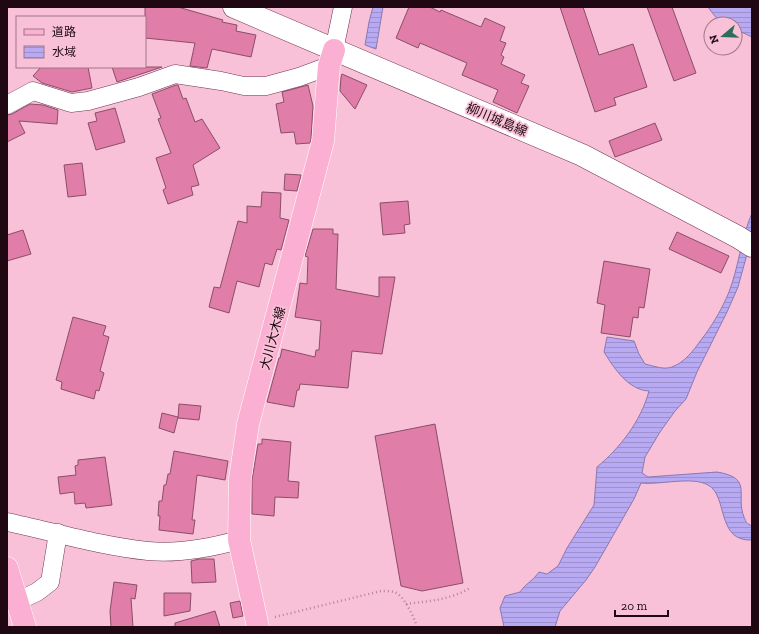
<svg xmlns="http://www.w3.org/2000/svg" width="759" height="634" font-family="'Zilla Slab','Noto Sans JP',serif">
	<defs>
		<pattern id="water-rules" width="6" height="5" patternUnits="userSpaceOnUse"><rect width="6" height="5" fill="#b8a9f3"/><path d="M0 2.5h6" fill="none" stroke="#9e90cf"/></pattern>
	</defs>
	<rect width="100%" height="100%" fill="#f9c1d7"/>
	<!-- water -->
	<g fill="url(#water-rules)" stroke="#8a79b0">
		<path d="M373 7H383L376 49 365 45 369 22Z"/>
		<path d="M708 7H752V37L735 29V24C719 24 717 19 708 7Z"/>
		<path d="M752 213V236L738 287 727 312 697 372 686 399 675 411 660 432 645 457 642 473 648 477 717 472C754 478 735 495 744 517 746 522 747 524 752 526V540C716 542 728 495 708 485 692 476 661 485 641 483L634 499 595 567 586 580 560 611 555 627H504L500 608 505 596 520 592C525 584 534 580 539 572L547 574 558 566 567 548 594 505 597 467C620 448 641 421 649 391 628 390 614 368 604 352L607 337 634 341 639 354 645 364C654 366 663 370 672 367 685 362 693 351 701 340 712 326 722 309 729 292 739 266 741 238 752 213Z"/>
	</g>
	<!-- building -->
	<g fill="#e07da9" stroke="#8a4e68">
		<path d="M145 7H178L223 20 222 22 237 25 236 31 256 35 251 57 212 49 207 68 190 66 195 43 145 38Z"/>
		<path d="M409 7H430L440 12 441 10 481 27 485 18 505 27 500 41 506 43 501 55 504 57 501 64 525 75 521 83 529 86 517 113 493 102 498 90 462 75 467 63 420 43 418 48 396 38Z"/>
		<path d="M560 7H583L599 55 633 44 647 87 614 98 616 105 595 112Z"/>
		<path d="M647 7H672L696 73 674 81Z"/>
		<path d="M41 67H88L92 88 72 92 42 83 33 76Z"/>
		<path d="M112 67H162L117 82Z"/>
		<path d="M342 74 367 85 355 109 340 91 341 77Z"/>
		<path d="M176 85H178L183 99 186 98 195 122 202 119 220 148 193 165 199 185 191 187 193 195 168 204 163 190 166 188 156 158 171 153 158 119 161 118 152 94Z"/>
		<path d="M308 85 313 106 311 139 310 143 296 144 294 132 281 133 276 104 284 102 282 92Z"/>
		<path d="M30 104 43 105 58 110 57 124 19 121 25 133 7 142V115L12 114Z"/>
		<path d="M115 108 125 142 96 150 88 123 97 121 95 113Z"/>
		<path d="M655 123 662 140 615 157 609 141Z"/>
		<path d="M82 163 86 195 68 197 64 165Z"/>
		<path d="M285 174 301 175 297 191 284 190Z"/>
		<path d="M262 192 281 193 280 218 289 220 281 250 277 249 272 265 265 263 259 287 237 281 229 313 209 307 214 287 220 288 238 221 247 223V206L261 207Z"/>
		<path d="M408 201 410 224 404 225 405 233 383 235 380 203Z"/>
		<path d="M313 229H333V234H338L336 289 379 297V277H395L382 354 352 351 348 388 300 384 299 390H297L294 407 267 402 279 358H280L282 349 315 357 316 350H319L321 321 295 317 300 283 307 284 308 257 305 256Z"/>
		<path d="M23 230 31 254 7 261V235Z"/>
		<path d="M677 232 729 256 721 273 669 249Z"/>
		<path d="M604 261 650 269 644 308 639 307 638 318 633 317 630 337 601 333 605 305 597 303Z"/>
		<path d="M73 317 106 326 103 335 109 337 100 371 104 373 99 391 96 390 94 399 61 389 62 382 56 380Z"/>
		<path d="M179 404 201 406 199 420 178 418Z"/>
		<path d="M162 413 178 417 174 433 159 428Z"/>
		<path d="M435 424 463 583 422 591 401 586 375 436Z"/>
		<path d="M262 439 291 442 288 481 299 482 298 498 275 497 274 516 252 514V480L258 444H262Z"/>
		<path d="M174 451 228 461 225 480 197 475 192 520H195L193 534 159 530 160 516H158L159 501H162L164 485H166L168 474H170Z"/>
		<path d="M105 457 112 505 86 508 85 503 75 504 74 492 60 494 58 477 76 475 75 466 78 465V460Z"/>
		<path d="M199 559H214L216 582 192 583 191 561Z"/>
		<path d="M114 582 137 585 135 599 131 598 133 627H111L110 611Z"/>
		<path d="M164 593H191L190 611 164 616Z"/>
		<path d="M240 601 243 616 233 618 230 603Z"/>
		<path d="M215 611 220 627H175V623Z"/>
	</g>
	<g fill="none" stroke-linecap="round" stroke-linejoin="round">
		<!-- minor casing -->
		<g stroke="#703650" stroke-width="19">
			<g id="minor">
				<path d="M334 50 343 7"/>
				<path d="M7 105 33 91 71 103 88 101 139 87 175 74 221 81 244 86H266L299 77 329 66"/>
				<path d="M7 522C54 532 100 546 148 551 179 554 210 548 239 540"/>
				<path d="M18 601 37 592 50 582 58 533"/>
			</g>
		</g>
		<!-- secondary casing -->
		<g stroke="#703650" stroke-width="23">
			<path id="secondary" d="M234 7 582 155 738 237 752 246"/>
		</g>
		<!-- primary casing -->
		<g stroke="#fff" stroke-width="23">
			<g id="primary">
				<path d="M7 568 25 627"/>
				<path d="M258 627 239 540 240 479 248 424 323 141 329 66 334 50"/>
			</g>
		</g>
		<!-- path -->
		<g stroke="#b28597" stroke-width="2.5" stroke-dasharray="1 3" stroke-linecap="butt">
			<path d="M406 604C429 601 450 600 470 588"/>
			<path d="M275 617 381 591C385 591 390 591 394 592 404 595 414 617 417 627"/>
		</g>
		<!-- minor -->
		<use href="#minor" stroke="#fff" stroke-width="18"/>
		<!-- secondary -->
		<use href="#secondary" stroke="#fff" stroke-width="22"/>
		<!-- primary -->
		<use href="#primary" stroke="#fbafd2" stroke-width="22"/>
	</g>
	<g text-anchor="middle" stroke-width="3.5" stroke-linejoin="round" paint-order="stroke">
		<!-- street labels -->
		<g font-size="13" fill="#1f0812" stroke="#f9c1d7">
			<text transform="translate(497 119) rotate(23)" y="5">柳川城島線</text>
			<text transform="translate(272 338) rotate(-75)" y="5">大川大木線</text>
		</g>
	</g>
	<!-- border -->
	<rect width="759" height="634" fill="none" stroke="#1f0812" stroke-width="16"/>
	<!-- legend -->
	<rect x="16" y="16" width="130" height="52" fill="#f9c1d7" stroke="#a27788"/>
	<rect x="24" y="29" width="20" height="6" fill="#fbafd2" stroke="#a27788"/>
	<text x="52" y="36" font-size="12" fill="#1f0812">道路</text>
	<rect x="24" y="46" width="20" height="12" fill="url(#water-rules)" stroke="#a27788"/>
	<text x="52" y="56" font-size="12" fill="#1f0812">水域</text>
	<!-- north arrow -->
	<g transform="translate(723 36) rotate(251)"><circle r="19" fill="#f9c1d7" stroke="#a27788"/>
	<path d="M0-3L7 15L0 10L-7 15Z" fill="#2c6d5b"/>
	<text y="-6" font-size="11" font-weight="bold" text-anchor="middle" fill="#1f0812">N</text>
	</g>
	<!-- scale -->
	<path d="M615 610v6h53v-6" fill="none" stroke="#1f0812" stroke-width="2"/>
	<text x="621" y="610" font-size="12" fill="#1f0812" stroke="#f9c1d7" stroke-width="3" paint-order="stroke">20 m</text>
</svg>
